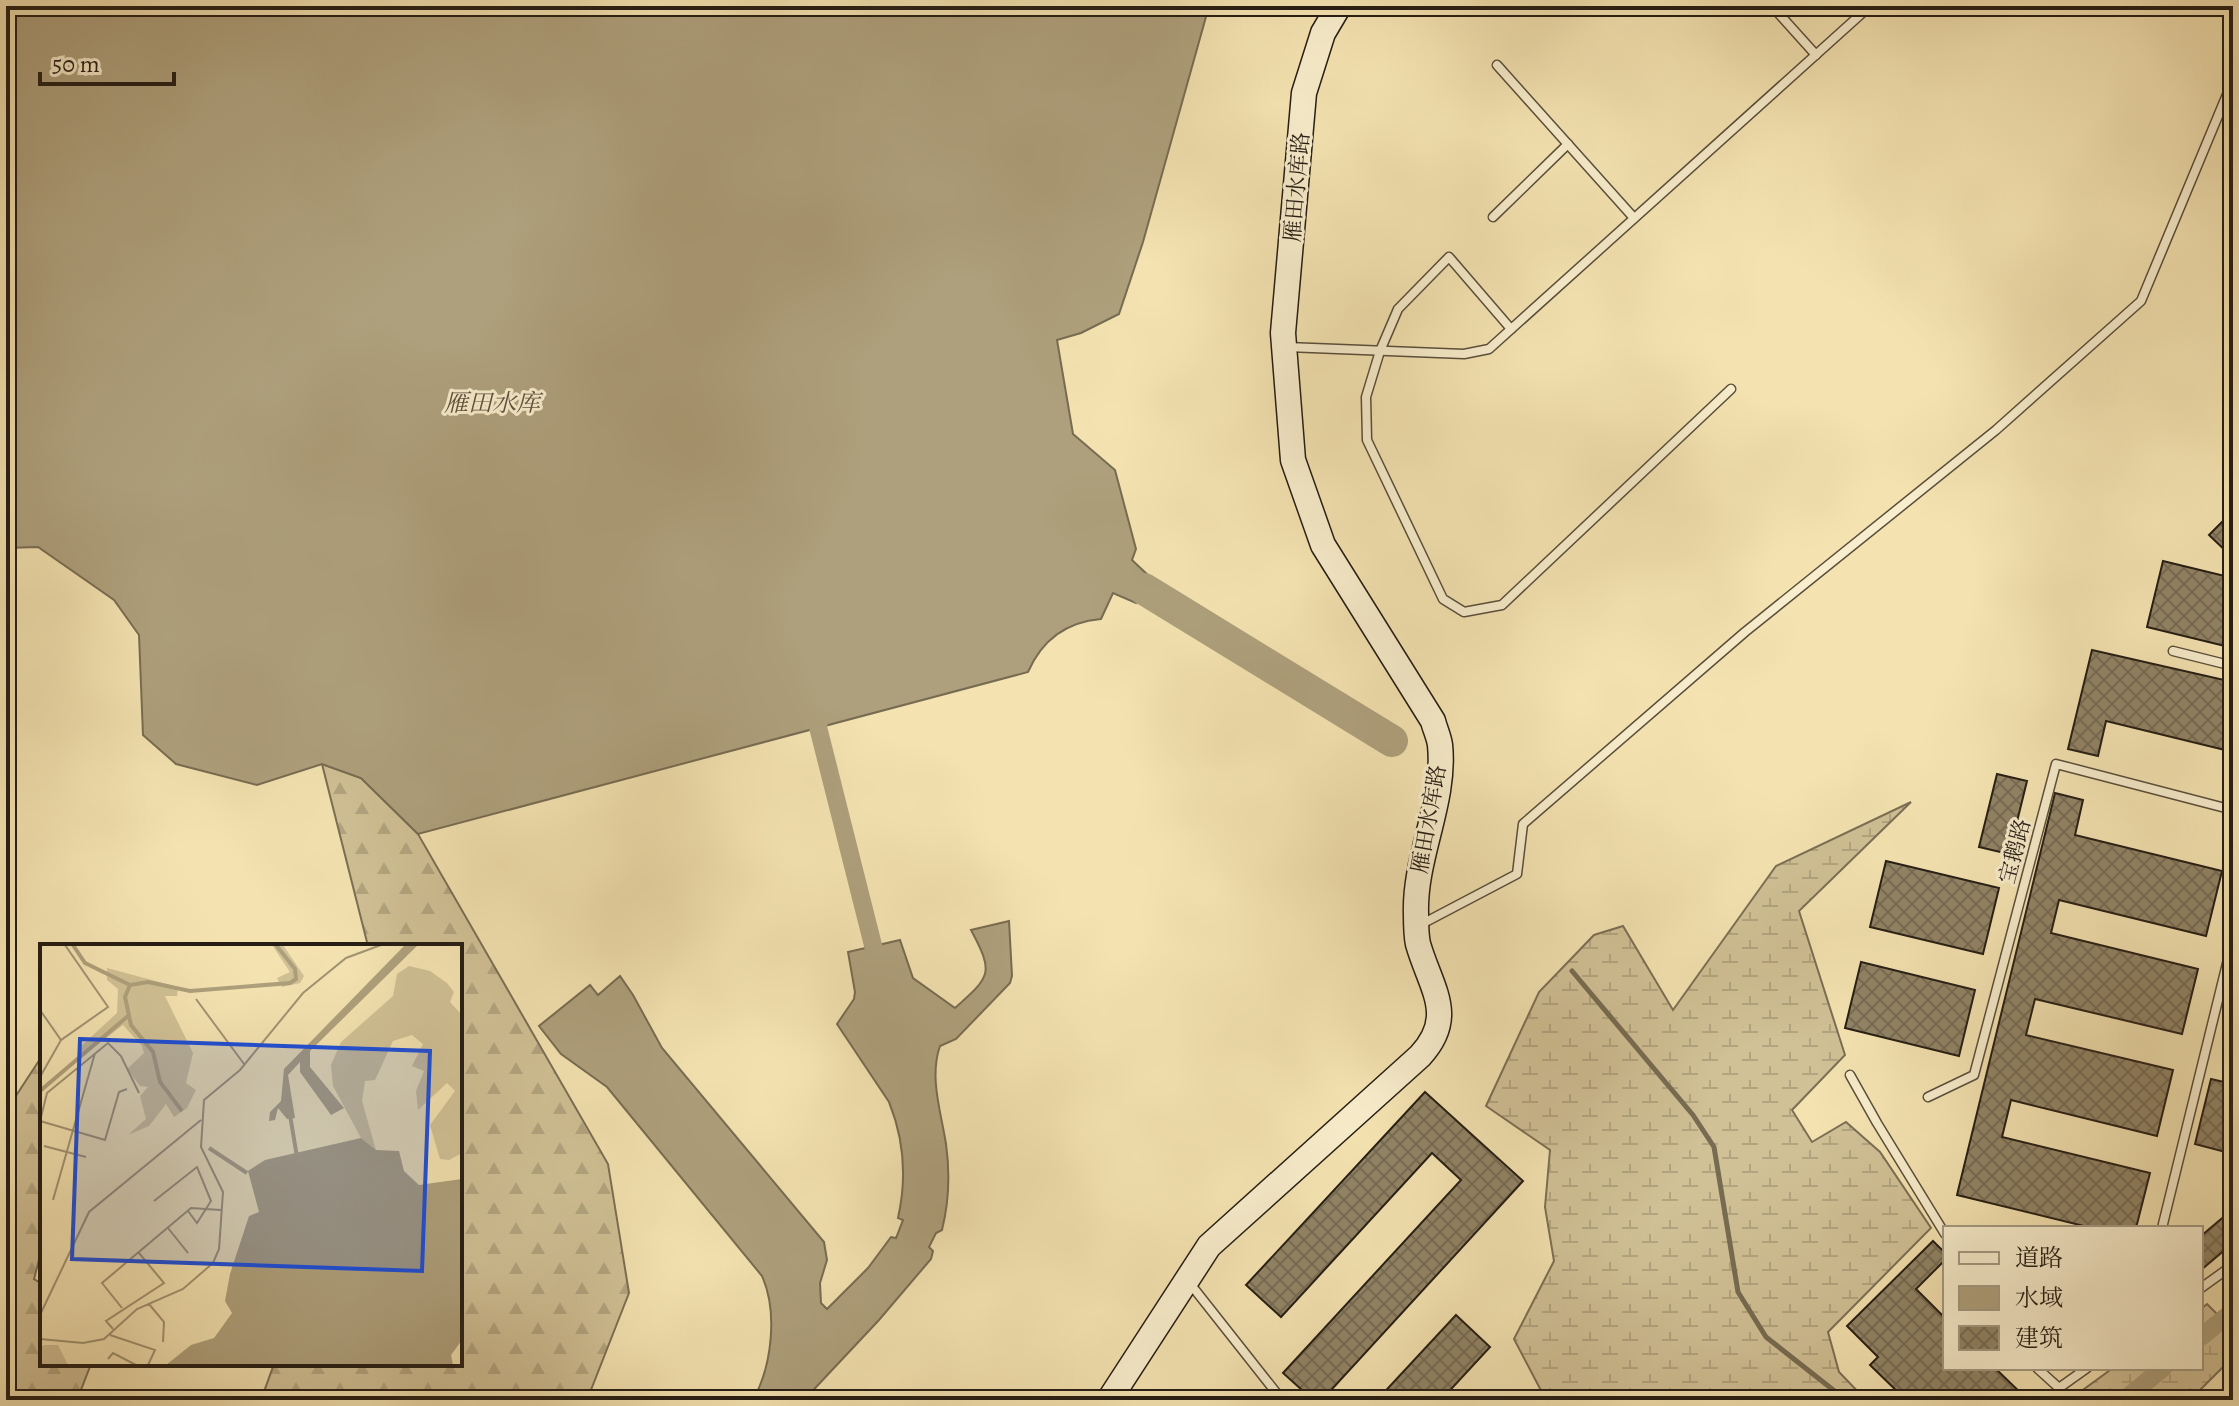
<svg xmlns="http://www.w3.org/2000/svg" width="2239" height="1406" font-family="Alegreya,'Noto Serif SC',serif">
	<defs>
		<pattern id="forest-firs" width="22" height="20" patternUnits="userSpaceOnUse" patternTransform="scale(2)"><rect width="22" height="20" fill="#d1c196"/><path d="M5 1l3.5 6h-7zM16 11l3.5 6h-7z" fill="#b3a580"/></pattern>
		<pattern id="wetland-marsh" width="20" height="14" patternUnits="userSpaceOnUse" patternTransform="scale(2)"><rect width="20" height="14" fill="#d1c196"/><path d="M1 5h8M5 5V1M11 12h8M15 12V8" fill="none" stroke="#b3a580"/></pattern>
		<pattern id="building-cross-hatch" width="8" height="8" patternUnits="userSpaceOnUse" patternTransform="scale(2)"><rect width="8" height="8" fill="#918466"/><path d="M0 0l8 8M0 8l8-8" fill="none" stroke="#766b53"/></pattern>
	</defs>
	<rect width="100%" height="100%" fill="#f4e3b1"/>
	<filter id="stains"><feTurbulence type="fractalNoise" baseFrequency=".0025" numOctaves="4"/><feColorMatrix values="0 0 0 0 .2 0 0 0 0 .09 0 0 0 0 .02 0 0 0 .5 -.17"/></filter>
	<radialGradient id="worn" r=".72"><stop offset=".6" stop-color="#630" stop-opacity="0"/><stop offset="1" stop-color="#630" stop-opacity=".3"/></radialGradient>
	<!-- forest -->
	<g fill="url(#forest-firs)" stroke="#7b6f55" stroke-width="2">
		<path d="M322 764 361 778 418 834 608 1164 629 1293 587 1400H261L274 1364H460V946H368Z"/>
		<path d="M42 1056V1248L34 1279 42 1284V1364H91L77 1400H6V1111Z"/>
	</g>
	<!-- wetland -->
	<g fill="url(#wetland-marsh)" stroke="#7b6f55" stroke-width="2">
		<path d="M1911 802 1799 911 1845 1055 1792 1110 1812 1142 1846 1122 1880 1152 1931 1228 1828 1332 1839 1372 1866 1400H1546L1514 1339 1554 1261 1545 1207 1550 1150 1486 1106 1539 992 1594 935 1623 926 1673 1010 1776 866Z"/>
		<path d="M2207 1304 2233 1330V1357L2190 1400H2069L2113 1368H2201V1309Z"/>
	</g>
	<!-- water -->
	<g fill="#aea07c" stroke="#776c52" stroke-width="2">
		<path d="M6 6H1209L1143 242 1119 314 1081 333 1057 340 1073 434 1115 470 1136 549 1132 560 1151 578 1136 603 1113 593 1101 619C1066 622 1042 640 1028 672L418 834 361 778 322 764 257 785 176 764 143 735 139 635 114 600 38 547 6 548Z"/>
		<path d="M1009 921 1012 976 1010 983 956 1039 940 1046C929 1077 941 1112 946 1144 950 1173 949 1202 942 1230L936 1233 929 1247 933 1251 931 1259 879 1320 804 1400H753C772 1366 778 1312 762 1276L607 1087 561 1054 539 1026 590 985 598 995 620 976 633 995 662 1048 824 1242 827 1260 820 1283 821 1303 827 1309 868 1268 891 1237 896 1238 903 1220 898 1218C907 1178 904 1139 889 1102L837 1024 854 999 855 992 848 952 900 940 913 978 955 1008C991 976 994 973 971 930Z"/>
	</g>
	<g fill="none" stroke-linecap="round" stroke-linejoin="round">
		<!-- stream -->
		<path stroke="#776c52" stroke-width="5" d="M1572 971 1693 1115 1714 1147 1738 1292 1766 1337 1846 1400"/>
		<!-- canal -->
		<g stroke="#aea07c" stroke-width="18">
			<path d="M823 703 818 727 879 969"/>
			<path d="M2201 1337 2233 1311"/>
			<path d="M2124 1400 2163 1368"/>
		</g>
		<!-- river -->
		<path stroke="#aea07c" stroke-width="32" d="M1144 589 1392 741"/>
	</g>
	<!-- building -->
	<g fill="url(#building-cross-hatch)" stroke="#251d14" stroke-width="2">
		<path d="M2233 511V558L2209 535Z"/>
		<path d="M2163 561 2233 578V648L2147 627Z"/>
		<path d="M2092 650 2233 682V752L2106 721 2098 756 2068 749Z"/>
		<path d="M1997 774 2027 781 2009 854 1979 847Z"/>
		<path d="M2055 793 2083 800 2075 835 2222 871 2206 936 2059 900 2051 933 2198 969 2182 1034 2035 999 2026 1035 2173 1070 2157 1136 2011 1100 2002 1137 2150 1173 2136 1228H2092L1957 1195Z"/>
		<path d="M1886 861 1999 888 1983 954 1870 927Z"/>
		<path d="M1861 962 1975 990 1959 1056 1845 1028Z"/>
		<path d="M2211 1079 2233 1084V1154L2195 1144Z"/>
		<path d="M1425 1092 1523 1181 1322 1400H1313L1283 1373 1461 1180 1432 1153 1281 1317 1246 1285Z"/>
		<path d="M2233 1209V1243L2201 1270V1236Z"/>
		<path d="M1933 1241 1945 1253V1260L1916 1289 1945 1318V1368H1995L2028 1400H1906L1870 1365 1878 1357 1847 1326Z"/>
		<path d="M1456 1315 1490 1347 1441 1400H1377Z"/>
	</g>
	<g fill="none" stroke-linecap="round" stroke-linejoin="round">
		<!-- service casing -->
		<g stroke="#594e3b" stroke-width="11">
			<g id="service">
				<path d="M1772 6 1816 55"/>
				<path d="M1497 65 1634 218"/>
				<path d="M1493 217 1568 144"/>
				<path d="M1511 329 1449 257 1398 309 1380 351 1366 397 1367 440 1443 599 1464 612 1502 605 1731 389"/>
				<path d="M1287 347 1464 354 1489 349 1870 6"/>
				<path d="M2173 651 2233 666"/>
				<path d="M1418 926 1517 874 1523 824 1745 632 1996 430 2141 301 2233 80"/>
				<path d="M1850 1075 1877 1123 1945 1234"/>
				<path d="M1928 1097 1974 1075 2056 764 2233 810"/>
				<path d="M2162 1228 2233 939"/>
				<path d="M1188 1281 1282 1400"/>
				<path d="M2201 1288 2233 1265"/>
				<path d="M2037 1368 2059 1388 2087 1368"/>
			</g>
		</g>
		<!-- secondary casing -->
		<g stroke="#251d14" stroke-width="27">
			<path id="secondary" d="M1109 1400 1209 1246 1420 1056C1457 1016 1431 989 1418 944 1416 935 1416 924 1416 914 1414 857 1446 802 1440 745 1439 737 1435 729 1433 721L1323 545 1293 460 1283 333 1304 93 1323 33 1339 6"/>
		</g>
		<!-- service -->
		<use href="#service" stroke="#f8edcc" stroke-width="8"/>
		<!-- secondary -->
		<use href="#secondary" stroke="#f8edcc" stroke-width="24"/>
	</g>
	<g text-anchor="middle" stroke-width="6" stroke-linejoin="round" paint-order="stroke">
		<!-- street labels -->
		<g font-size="22" fill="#251d14" stroke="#f8edcc">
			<text transform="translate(1296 187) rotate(-85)" y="8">雁田水库路</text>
			<text transform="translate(1428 819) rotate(-80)" y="8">雁田水库路</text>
			<text transform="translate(2014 851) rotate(-75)" y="8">宝鹅路</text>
		</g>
		<!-- water labels -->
		<g font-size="24" font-style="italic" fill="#5c513e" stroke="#f8edcc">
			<text x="492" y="411">雁田水库</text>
		</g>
	</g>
	<!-- overview -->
	<g transform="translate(40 944)">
		<rect width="422" height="422" fill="#f4e3b1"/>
		<path d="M232 1H243L264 32 260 39 242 43 237 34 250 28ZM369 22 390 27 407 39 414 48 410 58 422 71V209L409 216 400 215 390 181 415 147 407 139 378 166 376 147 384 127 372 122 383 100 372 91 353 97 335 136 325 137 322 157 336 206 321 194 293 142 291 121 301 98 353 52 357 30ZM5 401H18L28 421H0V403Z" fill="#d1c196"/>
		<path d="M67 24 138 43 137 52H125L153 109 146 139 156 146 147 164 134 173 126 160 109 182 88 191 106 175 100 152 108 143 100 142 87 125 104 109 102 102 83 81 44 111 38 105 77 69 78 45 67 36Z" fill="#d1c196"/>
		<path d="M365 1H378L270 107V123L304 164 291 171 260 128V118L248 131 255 174 247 175 238 164 235 176 229 177 230 168 241 157 244 125ZM321 194 336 206 359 207 364 227 379 241 422 235V396L411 411 413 421H126L151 401 174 394 192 369 185 357 190 330 209 272 219 268 208 227 225 216Z" fill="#aea07c"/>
		<path fill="none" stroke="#aea07c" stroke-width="4" d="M33 1 45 19 90 41M0 147 88 72M142 167 120 138 113 108 91 81 85 53 90 41 108 38 150 47 250 39 256 35 255 25 236 1M250 171 257 213M169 204 207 229"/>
		<path fill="none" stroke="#a19472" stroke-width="2" d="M156 55 204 120M0 66 21 96 68 63 25 1M0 133 21 96M0 177 7 149 68 99 81 112 99 149M0 177 65 196 79 148 87 145M4 202 46 213M13 256 55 109M114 257 157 223 171 257 157 279 148 267M128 284 148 309M109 360 124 378 123 398M82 364 62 339 151 264 181 266M0 371 49 268 161 176M73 385 66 377 124 339 99 309M70 391 115 406 108 421M0 395 43 399 64 395 97 365 143 345 173 319 179 305 183 248 161 203 164 156 200 126 263 49 306 14 341 1M68 415 73 409 96 421"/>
		<path fill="#1d4ed8" fill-opacity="0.15" stroke="#1d4ed8" stroke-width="4" d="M40 95 390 107 382 327 32 315Z"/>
		<rect width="422" height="422" fill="none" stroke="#251d14" stroke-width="4"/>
	</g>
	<!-- margin -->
	<rect width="2239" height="1406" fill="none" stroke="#f4e3b1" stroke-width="32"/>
	<rect x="8" y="8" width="2223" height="1390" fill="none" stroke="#251d14" stroke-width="4"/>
	<rect x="16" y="16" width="2207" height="1374" fill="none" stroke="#251d14" stroke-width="2"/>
	<!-- legend -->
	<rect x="1943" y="1226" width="260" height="144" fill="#f8edcc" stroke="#a49a82" stroke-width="2"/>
	<rect x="1959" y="1252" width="40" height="12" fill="#f8edcc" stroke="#a49a82" stroke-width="2"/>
	<text x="2015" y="1266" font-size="24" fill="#251d14">道路</text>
	<rect x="1959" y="1286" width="40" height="24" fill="#aea07c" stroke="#a49a82" stroke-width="2"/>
	<text x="2015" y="1306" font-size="24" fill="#251d14">水域</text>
	<rect x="1959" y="1326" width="40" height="24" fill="url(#building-cross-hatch)" stroke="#a49a82" stroke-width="2"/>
	<text x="2015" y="1346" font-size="24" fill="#251d14">建筑</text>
	<!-- scale -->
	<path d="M40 72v12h134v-12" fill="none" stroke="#251d14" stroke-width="4"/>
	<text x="52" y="72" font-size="24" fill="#251d14" stroke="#f8edcc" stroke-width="6" paint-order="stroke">50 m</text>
	<rect width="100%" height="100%" filter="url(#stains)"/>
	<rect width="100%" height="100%" fill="url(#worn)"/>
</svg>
